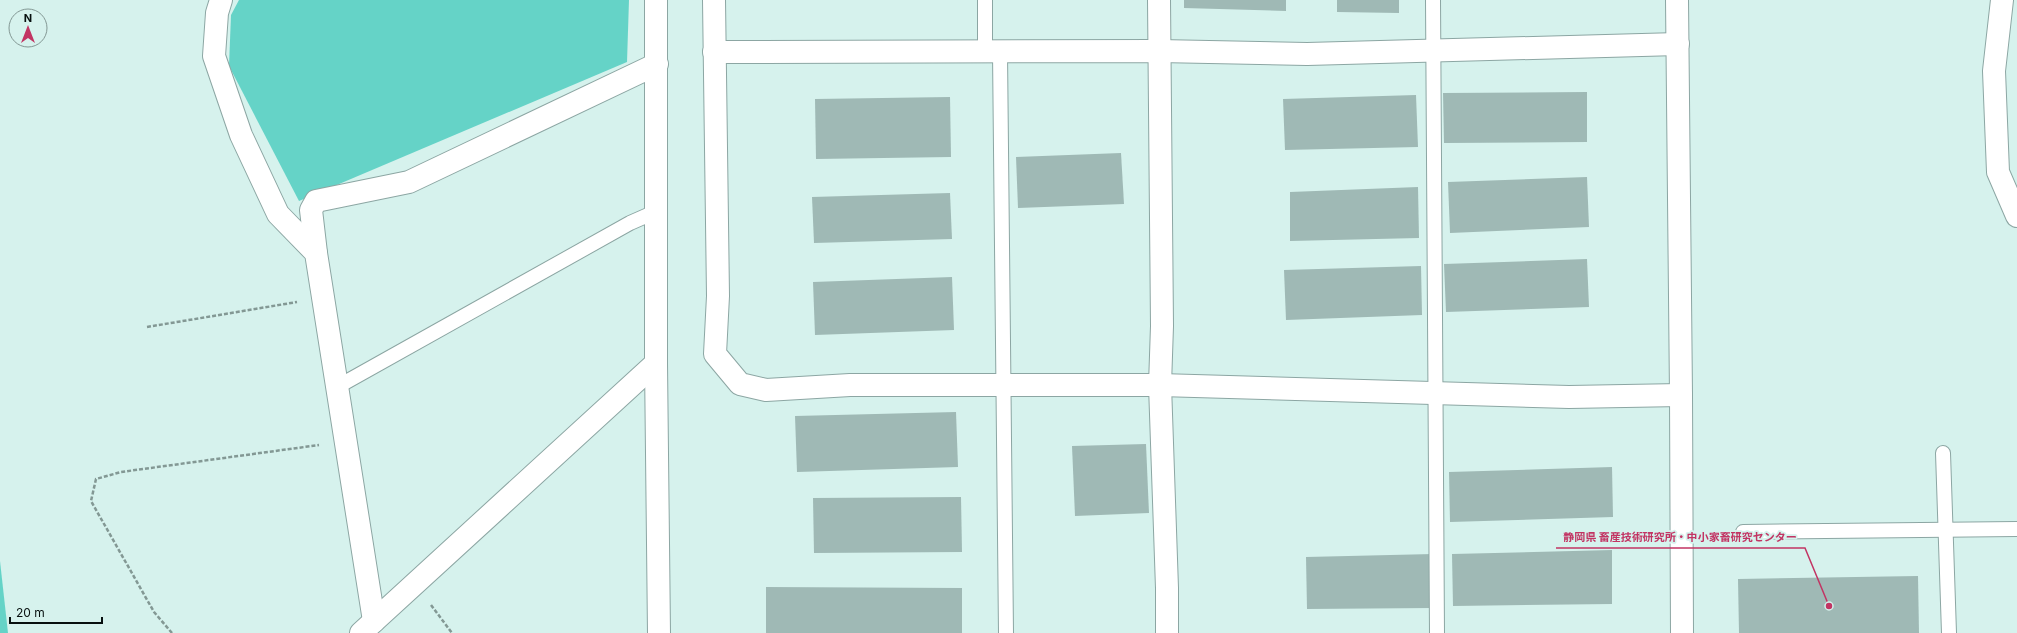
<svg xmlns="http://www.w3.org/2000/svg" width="2017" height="633" font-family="Inter,'Noto Sans JP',sans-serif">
	<rect width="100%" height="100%" fill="#d6f2ed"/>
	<!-- green -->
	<g fill="#65d3c7">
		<path d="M239 0H629L627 62 299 201 229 66 231 15Z"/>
		<path d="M0 561 8 633H0Z"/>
	</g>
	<!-- building -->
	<g fill="#9fb9b5">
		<path d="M1184 0H1286V11L1184 8Z"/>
		<path d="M1337 0H1399V13L1337 12Z"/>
		<path d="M1587 92V142L1444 143 1443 93Z"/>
		<path d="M1416 95 1418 147 1285 150 1283 99Z"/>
		<path d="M950 97 951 157 816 159 815 99Z"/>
		<path d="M1121 153 1124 204 1018 208 1016 157Z"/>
		<path d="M1587 177 1589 227 1450 233 1448 182Z"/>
		<path d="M1418 187 1419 238 1290 241V192Z"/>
		<path d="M950 193 952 239 814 243 812 197Z"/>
		<path d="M1587 259 1589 307 1446 312 1444 264Z"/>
		<path d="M1421 266 1422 315 1286 320 1284 270Z"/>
		<path d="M952 277 954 330 815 335 813 282Z"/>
		<path d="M956 412 958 467 797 472 795 416Z"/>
		<path d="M1146 444 1149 513 1075 516 1072 446Z"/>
		<path d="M1612 467 1613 517 1450 522 1449 472Z"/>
		<path d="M961 497 962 552 814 553 813 498Z"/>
		<path d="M1612 550V604L1453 606 1452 554Z"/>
		<path d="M1433 554 1432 608 1307 609 1306 557Z"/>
		<path d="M1918 576 1919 633H1739L1738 579Z"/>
		<path d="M766 587 962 588V633H766Z"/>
	</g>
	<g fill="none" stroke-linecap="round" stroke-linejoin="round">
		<!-- service casing -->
		<g stroke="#8ca6a3" stroke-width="16">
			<g id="service">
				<path d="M985 0V52"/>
				<path d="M1433 0 1437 633"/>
				<path d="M1000 52 1006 633"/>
				<path d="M337 387 630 223 655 212"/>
				<path d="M1943 453 1949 633"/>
				<path d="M1743 532 2017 529"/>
			</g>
		</g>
		<!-- minor casing -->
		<g stroke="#8ca6a3" stroke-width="24">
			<g id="minor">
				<path d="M221 0 217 13 214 56 241 135 278 214 316 253 374 621"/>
				<path d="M714 0 718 296 715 354 740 384 766 390 850 385H1160L1569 397 1681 395"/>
				<path d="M1159 0 1162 326 1160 385 1167 588V633"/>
				<path d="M1677 0 1681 395 1682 633"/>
				<path d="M2002 0 1994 71 1998 172 2017 216"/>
				<path d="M714 52 1159 51 1307 54 1678 44"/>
				<path d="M316 253 311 210 316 201 409 182 657 64"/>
				<path d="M656 363 659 633"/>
			</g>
		</g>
		<!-- tertiary casing -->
		<g stroke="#8ca6a3" stroke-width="24">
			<path id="tertiary" d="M361 633 656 363V0"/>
		</g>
		<!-- path -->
		<g stroke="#839894" stroke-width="2.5" stroke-dasharray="4 2" stroke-linecap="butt">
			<path d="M147 327 297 302"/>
			<path d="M431 605 452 633"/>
			<path d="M172 633 154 612 91 501 96 479 121 472 319 445"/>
		</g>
		<!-- service -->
		<use href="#service" stroke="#fff" stroke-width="14"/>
		<!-- minor -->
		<use href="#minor" stroke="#fff" stroke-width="22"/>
		<!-- tertiary -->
		<use href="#tertiary" stroke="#fff" stroke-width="22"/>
	</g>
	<!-- callouts -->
	<path fill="none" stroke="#c23463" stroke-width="1.5" d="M1829 606L1805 548H1556"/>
	<circle fill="#c23463" stroke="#d6f2ed" stroke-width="1.5" cx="1829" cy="606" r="4"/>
	<g font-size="11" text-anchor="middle" font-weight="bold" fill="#c23463" stroke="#d6f2ed" stroke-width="3.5" stroke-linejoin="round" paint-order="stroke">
		<text x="1680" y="541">静岡県 畜産技術研究所・中小家畜研究センター</text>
	</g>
	<!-- north arrow -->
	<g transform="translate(28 28)"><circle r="19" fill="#d6f2ed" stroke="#839894"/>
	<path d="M0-3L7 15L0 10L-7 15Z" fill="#c23463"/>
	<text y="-6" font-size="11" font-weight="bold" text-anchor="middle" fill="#07100f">N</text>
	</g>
	<!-- scale -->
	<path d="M10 617v6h92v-6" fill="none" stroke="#07100f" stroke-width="2"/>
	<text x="16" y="617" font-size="12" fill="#07100f" stroke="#d6f2ed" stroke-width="3" paint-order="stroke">20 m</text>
</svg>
